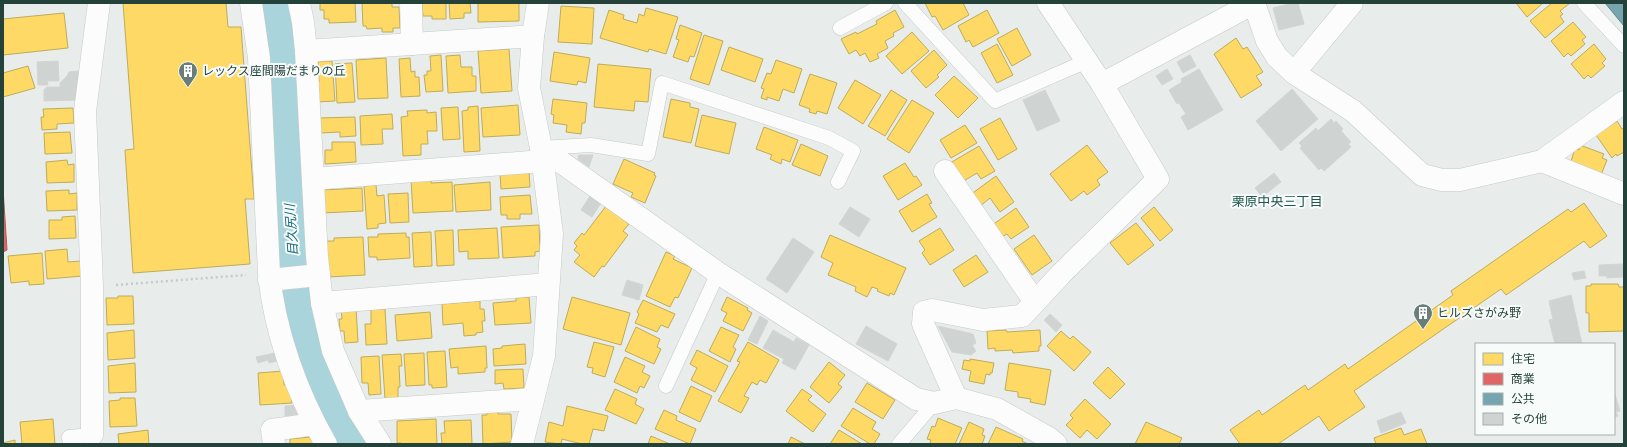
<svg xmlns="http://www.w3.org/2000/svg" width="1627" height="447" font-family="'PT Sans','Noto Sans JP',sans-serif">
	<rect width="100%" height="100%" fill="#e8edeb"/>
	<!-- homes -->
	<g fill="#ffd966" stroke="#bdac59">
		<path d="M123 3H226L228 27H241L254 199H245L250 264 133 273 125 150 134 149Z"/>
		<path d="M320 3H355L356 22 329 23V19H324V10H320Z"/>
		<path d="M362 3H392V7H399L400 28H393V32H382V28L367 29 366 26H363Z"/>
		<path d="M422 3H446V19H432V16H423Z"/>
		<path d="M449 3H470L471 13H464V18L450 19Z"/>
		<path d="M478 3H519V21L478 22Z"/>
		<path d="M925 3H963L969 15 943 30 935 16 932 17Z"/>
		<path d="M1516 3H1543L1527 17Z"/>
		<path d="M1552 3H1570L1560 11 1563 14 1560 16 1564 22 1545 38 1530 21Z"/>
		<path d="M561 6 594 8 592 44 558 42Z"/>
		<path d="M646 8 678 17 666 54 649 49 648 52 600 38 609 10 624 15 623 19 637 23 639 14 644 16Z"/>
		<path d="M895 10 904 27 893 33 894 36 885 41 888 48 877 54 879 58 870 62 865 53 860 56 856 50 849 54 841 39 856 32 857 34 877 24 876 21Z"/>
		<path d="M987 10 999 33 973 47 969 40 966 42 958 26Z"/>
		<path d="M64 13 68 48 3 55V19Z"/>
		<path d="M1573 22 1586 37 1582 40 1585 44 1571 56 1568 53 1564 57 1551 41Z"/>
		<path d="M680 25 702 33 694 57 690 56 688 62 673 57 679 40 676 39Z"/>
		<path d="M1017 28 1031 55 1012 66 997 39Z"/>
		<path d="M912 32 929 51 902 74 886 56Z"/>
		<path d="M704 35 723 41 709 85 690 79Z"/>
		<path d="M1236 38 1243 49 1247 47 1263 72 1256 76 1262 85 1241 98 1214 54Z"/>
		<path d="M997 44 1013 75 997 83 981 53Z"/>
		<path d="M1594 44 1606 59 1602 63 1605 66 1591 78 1588 75 1584 79 1571 64Z"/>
		<path d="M729 47 763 59 755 82 721 70Z"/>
		<path d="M509 49 512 91 481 93 478 51Z"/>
		<path d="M934 50 947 65 937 75 939 77 926 88 911 71Z"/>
		<path d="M554 52 590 58 586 83 578 81 577 85 550 81Z"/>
		<path d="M441 55 443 91 426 92 424 75H427V71H431L430 56Z"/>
		<path d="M460 55 461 67H472V76H476V91L448 93 446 56Z"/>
		<path d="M386 58 388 98 358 99 356 60Z"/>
		<path d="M410 58 411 72 415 71V77H419L420 96 401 97 399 59Z"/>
		<path d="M776 60 802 69 794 93 783 89 779 101 767 97V100L761 98 764 89 761 88 767 73 771 74Z"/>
		<path d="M318 61H332L335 101 316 102 315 82H319Z"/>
		<path d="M352 63 355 102 337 103 335 64Z"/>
		<path d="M598 64 651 69 648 102 635 101 634 111 594 107Z"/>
		<path d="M28 66 35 88 3 97V73Z"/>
		<path d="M810 74 837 83 827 114 817 111 816 114 809 112 810 109 799 105Z"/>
		<path d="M954 76 978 98 958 118 935 95Z"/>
		<path d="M855 80 881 95 863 124 838 108Z"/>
		<path d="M891 90 907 100 885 136 868 126Z"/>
		<path d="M553 99 587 103 585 123H582L581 134 566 132 567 125 553 123 554 115 551 114Z"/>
		<path d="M671 99 690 103V107L699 109 691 143 663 137Z"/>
		<path d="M912 100 934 113 909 153 887 139Z"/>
		<path d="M518 105 520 135 483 137 481 108Z"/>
		<path d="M478 106 480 151 464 152 462 111 468 110V107Z"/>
		<path d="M458 107 460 139 443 140 441 108Z"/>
		<path d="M73 108 74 123 57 124V129L42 130 41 117H44L43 109Z"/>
		<path d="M427 110V113L436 112 437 131H427L428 144H421V155L403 156 401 117 408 116 407 111Z"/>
		<path d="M392 114 393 129H382L383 144 361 145 360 116Z"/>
		<path d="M702 115 736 123 729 154 695 146Z"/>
		<path d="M355 117 356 136 340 137V132L320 133 319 118Z"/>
		<path d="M1000 118 1017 149 998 160 980 129Z"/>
		<path d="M1617 121 1622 129 1624 128V152L1617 156 1616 154 1612 158 1596 135Z"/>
		<path d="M965 125 977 143 951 158 940 140Z"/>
		<path d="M764 127 798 140 790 162 782 159 781 164 770 159 772 155 756 149Z"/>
		<path d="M70 132 72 153 45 154 44 133Z"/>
		<path d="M332 142H355L356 162 325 164V150H332Z"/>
		<path d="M801 144 828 156 820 176 792 165Z"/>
		<path d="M1087 145 1108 172 1097 180 1100 185 1087 195 1084 191 1071 201 1050 174Z"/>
		<path d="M1580 145 1604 154 1602 158 1607 160 1601 175 1570 164 1575 149 1579 150Z"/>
		<path d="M979 146 995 171 981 179 977 173 962 182 950 163Z"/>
		<path d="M624 159 655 173 654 175 656 176 645 203 631 197 633 193 613 184Z"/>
		<path d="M67 160 68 165 74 164V182L47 183 46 162Z"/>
		<path d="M905 163 914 177 916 176 922 185 898 200 883 176Z"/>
		<path d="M529 171 530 187 501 189 500 173Z"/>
		<path d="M996 176 1014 202 1000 212 990 198 979 207 970 195Z"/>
		<path d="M431 179V183L452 182 453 211 413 213 411 180Z"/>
		<path d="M490 182 491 210 456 212 454 185Z"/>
		<path d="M376 185 377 196 384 195 386 223 378 224V228L367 229 364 186Z"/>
		<path d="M362 188 363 211 323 213 322 190Z"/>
		<path d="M69 190V194L77 193V210L47 211 46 191Z"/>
		<path d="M408 193 409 222 390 223 388 194Z"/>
		<path d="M927 194 932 203 929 204 937 217 912 232 899 211Z"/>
		<path d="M530 195 532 214H520V219H507V215H501L500 197Z"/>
		<path d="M1584 203 1607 236 1590 248 1584 241 1506 295 1501 289 1354 391 1365 407 1329 431 1319 416 1278 444H1240L1230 430 1259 410 1262 415 1305 385 1308 390 1345 364 1348 369 1453 295 1451 291 1568 209 1571 212Z"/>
		<path d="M606 206 629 224 623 231 628 235 604 267 602 266 594 277 574 262 580 255 574 250 577 246 574 243 582 233 584 235Z"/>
		<path d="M1154 207 1173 230 1160 241 1141 218Z"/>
		<path d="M1016 208 1029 227 1011 239 1007 234 1000 238 991 226Z"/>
		<path d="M75 216 76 238 49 239V220H62V217Z"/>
		<path d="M1136 223 1154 245 1128 265 1110 243Z"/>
		<path d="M539 225 540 251 535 252V256L503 258 501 227Z"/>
		<path d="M497 228 499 258 468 259V251L459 252 458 230Z"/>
		<path d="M940 228 954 250 930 265 922 253 925 250 919 241Z"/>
		<path d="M453 230 454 265 437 266 435 231Z"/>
		<path d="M431 232 432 266 414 267 412 233Z"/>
		<path d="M406 233V237H409L410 258 377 260V257H369L368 237H378V234Z"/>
		<path d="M830 235 906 268 894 295 890 293 889 296 877 291 878 289 872 287 867 297 855 291 856 287 828 275 833 263 821 257Z"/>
		<path d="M1034 235 1052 261 1032 275 1014 249Z"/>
		<path d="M363 237 365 275 328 277 326 241H334V238Z"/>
		<path d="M67 249 68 262 81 261 83 276 47 279 45 251Z"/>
		<path d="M666 252 675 256 673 259 692 268 678 298 675 297 670 307 646 296Z"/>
		<path d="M42 253 44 284 29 285V281L11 283 8 256Z"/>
		<path d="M976 255 988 272 964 287 953 270Z"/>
		<path d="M1591 284H1618L1619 287H1624V331L1589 332V313H1586V286H1591Z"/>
		<path d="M118 296H133L134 324 107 325 106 298H118Z"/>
		<path d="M529 297 531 323 495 325 493 303 516 301V298Z"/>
		<path d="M572 297 630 313 621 345 563 329Z"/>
		<path d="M727 297 748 308 747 310 752 313 743 331 723 321 727 313 721 310Z"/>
		<path d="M643 300 675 314 668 328 661 325 657 332 635 323 639 314 637 312Z"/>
		<path d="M480 301V309H484L485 321H482L483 332 476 333V335L464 336 463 323 443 325 442 304Z"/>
		<path d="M356 307 358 342 345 343 344 331H340L339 319H342L341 308Z"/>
		<path d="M371 309H385L387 344 366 345 365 324H371Z"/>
		<path d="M430 312 432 338 397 341 395 315Z"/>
		<path d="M636 327 660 339 657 347 661 349 654 364 625 351Z"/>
		<path d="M721 327 739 335 733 347 736 349 730 362 709 351Z"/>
		<path d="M134 330 135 358 108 360 107 333Z"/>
		<path d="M1006 330 1007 332 1040 330 1041 346H1039V351L1013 353 1012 350 995 351V348L988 349 987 331Z"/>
		<path d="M1061 331 1070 339 1073 336 1091 352 1074 371 1047 346Z"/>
		<path d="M594 342 614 347 605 377 592 373 593 368 587 367Z"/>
		<path d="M748 342 779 360 766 383 760 380 757 385 752 382 744 396 749 398 741 413 718 401 740 362 737 361Z"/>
		<path d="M525 344 526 364 494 366 493 349 502 348V346Z"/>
		<path d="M486 346 487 368H485V372L458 374V367L451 368 449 349Z"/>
		<path d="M697 350 728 366 715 392 691 380 697 368 690 364Z"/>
		<path d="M445 351 447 387 432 388V385H429L427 352Z"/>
		<path d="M424 353 425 385 406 386 404 354Z"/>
		<path d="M401 354 402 366H399L400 387H398V398L385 399 382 355Z"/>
		<path d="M379 356 381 394 369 395 368 383H362L361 357Z"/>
		<path d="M625 357 645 366 642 372 650 376 644 388 640 386 637 393 614 382Z"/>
		<path d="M970 359 994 363 992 373H990V375L986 374 984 384 969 381 971 371 962 369 964 360 970 361Z"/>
		<path d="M829 362 845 375 838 384 842 387 829 403 810 387Z"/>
		<path d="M135 363 136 392 109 393 108 366Z"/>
		<path d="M1009 363 1051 370 1045 405 1030 402 1031 399 1018 397V392L1005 390Z"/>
		<path d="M1108 367 1125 384 1110 399 1093 383Z"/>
		<path d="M523 369 524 388 504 389 503 383 495 384V370Z"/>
		<path d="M283 371 284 385H291L292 403 260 405 258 373Z"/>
		<path d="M867 383 895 400 883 419 855 402Z"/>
		<path d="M691 386 712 396 700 422 679 412Z"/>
		<path d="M615 389 637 399 635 404 644 409 636 424 605 410Z"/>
		<path d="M802 389 812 396 808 400 826 414 813 432 786 411Z"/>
		<path d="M120 398H135L137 426 110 427 109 401 120 400Z"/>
		<path d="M1085 399 1111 424 1097 439 1087 430 1080 438 1066 425 1073 418 1070 415Z"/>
		<path d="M567 406 608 416 604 431 593 429 589 444H582L562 439 561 444 545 442 549 422 563 426Z"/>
		<path d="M853 408 876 422 872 429 880 434 874 444H870L841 426Z"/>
		<path d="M664 410 677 416 676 420 696 429 690 444 655 429Z"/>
		<path d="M487 412H498V414H511L512 442 483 444 482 415H487Z"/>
		<path d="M938 418 962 428 955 444H933L930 443 931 440 927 439 932 426 935 427Z"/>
		<path d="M53 419 55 444H22L20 422Z"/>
		<path d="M436 419 437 444H401V443H397V421Z"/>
		<path d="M471 420 472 444H442L441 433H445L444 421Z"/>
		<path d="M969 422 984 429 982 435 985 436 982 444H959Z"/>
		<path d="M1146 422 1182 438 1179 444H1135Z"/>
		<path d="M996 427 1023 439 1022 441 1028 444H988Z"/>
		<path d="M1401 428 1404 435 1421 429 1427 444H1376L1374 438Z"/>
		<path d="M148 430 149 444H119L118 434Z"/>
		<path d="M839 430 862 444H830Z"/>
		<path d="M651 436 670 444H648Z"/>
		<path d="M310 437V439H317V444H287L290 443V439Z"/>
		<path d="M791 437 805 444H788Z"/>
		<path d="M15 440V444H3V443Z"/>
	</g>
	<!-- shops -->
	<path fill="#e06666" stroke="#a85b59" d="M3 189 7 250 3 252Z"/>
	<!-- public -->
	<path fill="#76a5af" stroke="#5d878c" d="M1605 3H1624V26Z"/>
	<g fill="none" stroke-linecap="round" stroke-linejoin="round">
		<!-- river -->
		<path stroke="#a9d4db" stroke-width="45" d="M275 3 279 27C282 83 285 140 289 197 291 239 292 282 301 323 312 367 334 406 357 444"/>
	</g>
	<!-- building -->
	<g fill="#cfd4d2" stroke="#d1d6d4">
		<path d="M1293 3H1298L1304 24 1279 30 1273 8Z"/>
		<path d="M1190 55 1196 66 1183 73 1177 62Z"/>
		<path d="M58 61 59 81H47L48 85H38L37 62Z"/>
		<path d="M1167 69 1173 79 1162 85 1156 76Z"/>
		<path d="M1199 69 1223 110 1188 130 1181 117 1186 114 1179 103 1177 104 1169 90 1182 82 1181 79Z"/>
		<path d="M79 71 78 100 44 101V89H46V87H60V83L67 76 69 72Z"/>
		<path d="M1292 89 1318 119 1281 151 1256 121Z"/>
		<path d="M1045 90 1060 121 1037 131 1023 100Z"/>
		<path d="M1331 119 1334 123 1336 121 1343 129 1341 131 1351 142 1348 144 1351 147 1324 171 1321 168 1319 170 1300 148 1302 146 1299 143 1316 128 1318 131Z"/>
		<path d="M579 155H593L589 167 578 159Z"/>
		<path d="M1274 173 1281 182 1262 197 1255 188Z"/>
		<path d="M590 196 601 203 592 217 581 210Z"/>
		<path d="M850 207 870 219 859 237 839 224Z"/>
		<path d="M793 238 814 252 787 293 766 279Z"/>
		<path d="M1623 264V277L1607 278V276H1599V265Z"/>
		<path d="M1584 271 1586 278 1574 280 1572 273Z"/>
		<path d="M627 280 643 285 639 300 622 295Z"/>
		<path d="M1571 295 1582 344H1555L1549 320 1553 319 1549 301Z"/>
		<path d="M1050 314 1062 325 1056 332 1044 320Z"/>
		<path d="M760 316 768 321 757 344 748 340Z"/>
		<path d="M866 326 897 344 888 361 856 344Z"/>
		<path d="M938 326 973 334 976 343 972 345 976 351 971 355 952 352Z"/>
		<path d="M773 330 794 342 796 338 809 345 795 370 782 363 784 359 763 348Z"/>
		<path d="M279 352 281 360 269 363 268 360 258 363 256 357Z"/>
		<path d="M1614 391 1620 411 1616 412 1618 416 1614 417Z"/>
		<path d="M302 405V415L285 416V406Z"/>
		<path d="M1401 412 1406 423 1381 433 1377 421Z"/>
	</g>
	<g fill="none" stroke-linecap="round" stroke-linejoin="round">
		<!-- lane casing -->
		<g stroke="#c5cac8" stroke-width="15">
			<g id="lane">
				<path d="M905 3 995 101 1087 61"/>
				<path d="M1584 3 1624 46"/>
				<path d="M840 28 886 3"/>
				<path d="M541 148 591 145 648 154 662 83 829 138 853 151 838 182"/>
				<path d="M666 386 718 273"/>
				<path d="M70 444 69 437 92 435"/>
				<path d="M899 444 934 403"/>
			</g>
		</g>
		<!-- street casing -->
		<g stroke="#c5cac8" stroke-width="23">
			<g id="street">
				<path d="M251 3 259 58 269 273C274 330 297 394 326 444"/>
				<path d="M299 3 303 22 306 51 317 257 322 303 333 351 359 411 380 444"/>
				<path d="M411 3 412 44"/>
				<path d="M538 3 533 36 529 88 541 148 718 273 916 399 934 403 956 398 997 409 1049 438 1056 444"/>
				<path d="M1254 3 1267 41 1277 57 1294 73 1353 111 1422 175 1442 180H1460L1542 161 1624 102"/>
				<path d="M306 51 533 36"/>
				<path d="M1294 73 1352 3"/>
				<path d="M1102 84 1254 3"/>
				<path d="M1542 161 1624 194"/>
				<path d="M945 171 1035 302"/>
				<path d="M313 179 542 161"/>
				<path d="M269 280 319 275"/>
				<path d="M322 303 548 284"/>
				<path d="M956 398 923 324 924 312 932 310 983 320 1022 316 1062 273 1158 179 1102 84 1048 3"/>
				<path d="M359 411 533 399"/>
				<path d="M92 435V286L85 111 99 3"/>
				<path d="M274 444 272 430 314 424"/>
				<path d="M522 444 544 356 552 234 541 148"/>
			</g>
		</g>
		<!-- path -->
		<path stroke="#c3ccca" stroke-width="2.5" stroke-dasharray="2 3" stroke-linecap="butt" d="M116 285 246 275"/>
		<!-- lane -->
		<use href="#lane" stroke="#fcfcfc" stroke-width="14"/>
		<!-- street -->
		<use href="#street" stroke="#fcfcfc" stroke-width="22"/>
	</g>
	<!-- icons -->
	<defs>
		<g id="building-pin" transform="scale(1)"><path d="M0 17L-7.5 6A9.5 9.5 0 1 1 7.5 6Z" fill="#697e78" stroke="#f7fbf9"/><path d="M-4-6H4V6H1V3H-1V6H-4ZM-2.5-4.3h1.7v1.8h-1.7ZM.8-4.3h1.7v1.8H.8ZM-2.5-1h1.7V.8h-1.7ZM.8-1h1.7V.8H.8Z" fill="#fff"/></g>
	</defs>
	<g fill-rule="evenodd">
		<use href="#building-pin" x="188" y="71"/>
		<use href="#building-pin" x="1423" y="313"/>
	</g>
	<g text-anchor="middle" stroke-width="4" stroke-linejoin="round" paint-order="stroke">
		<!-- poi labels -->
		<g font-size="12" fill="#24423a" stroke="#f7fbf9" text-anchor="start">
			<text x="202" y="75">レックス座間陽だまりの丘</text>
			<text x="1437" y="317">ヒルズさがみ野</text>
		</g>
		<!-- neighbourhood labels -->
		<g font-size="13" fill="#1f5548" stroke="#f7fbf9">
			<text x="1277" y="206">栗原中央三丁目</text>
		</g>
		<!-- water labels -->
		<g font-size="13" font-style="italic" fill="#1c6f80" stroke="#f7fbf9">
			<text transform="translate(291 230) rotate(-94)" y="5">目久尻川</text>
		</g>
	</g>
	<!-- border -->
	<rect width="1627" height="447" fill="none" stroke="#24423a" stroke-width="8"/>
	<!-- legend -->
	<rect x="1475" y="343" width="140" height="92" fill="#f7fbf9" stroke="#a3b1ad"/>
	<rect x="1483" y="353" width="20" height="12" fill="#ffd966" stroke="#a3b1ad"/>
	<text x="1511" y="363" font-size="12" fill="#24423a">住宅</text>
	<rect x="1483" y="373" width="20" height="12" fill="#e06666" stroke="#a3b1ad"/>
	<text x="1511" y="383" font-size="12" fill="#24423a">商業</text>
	<rect x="1483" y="393" width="20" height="12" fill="#76a5af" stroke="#a3b1ad"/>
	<text x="1511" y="403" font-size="12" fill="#24423a">公共</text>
	<rect x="1483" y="413" width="20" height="12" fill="#cfd4d2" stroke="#a3b1ad"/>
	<text x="1511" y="423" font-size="12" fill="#24423a">その他</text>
</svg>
